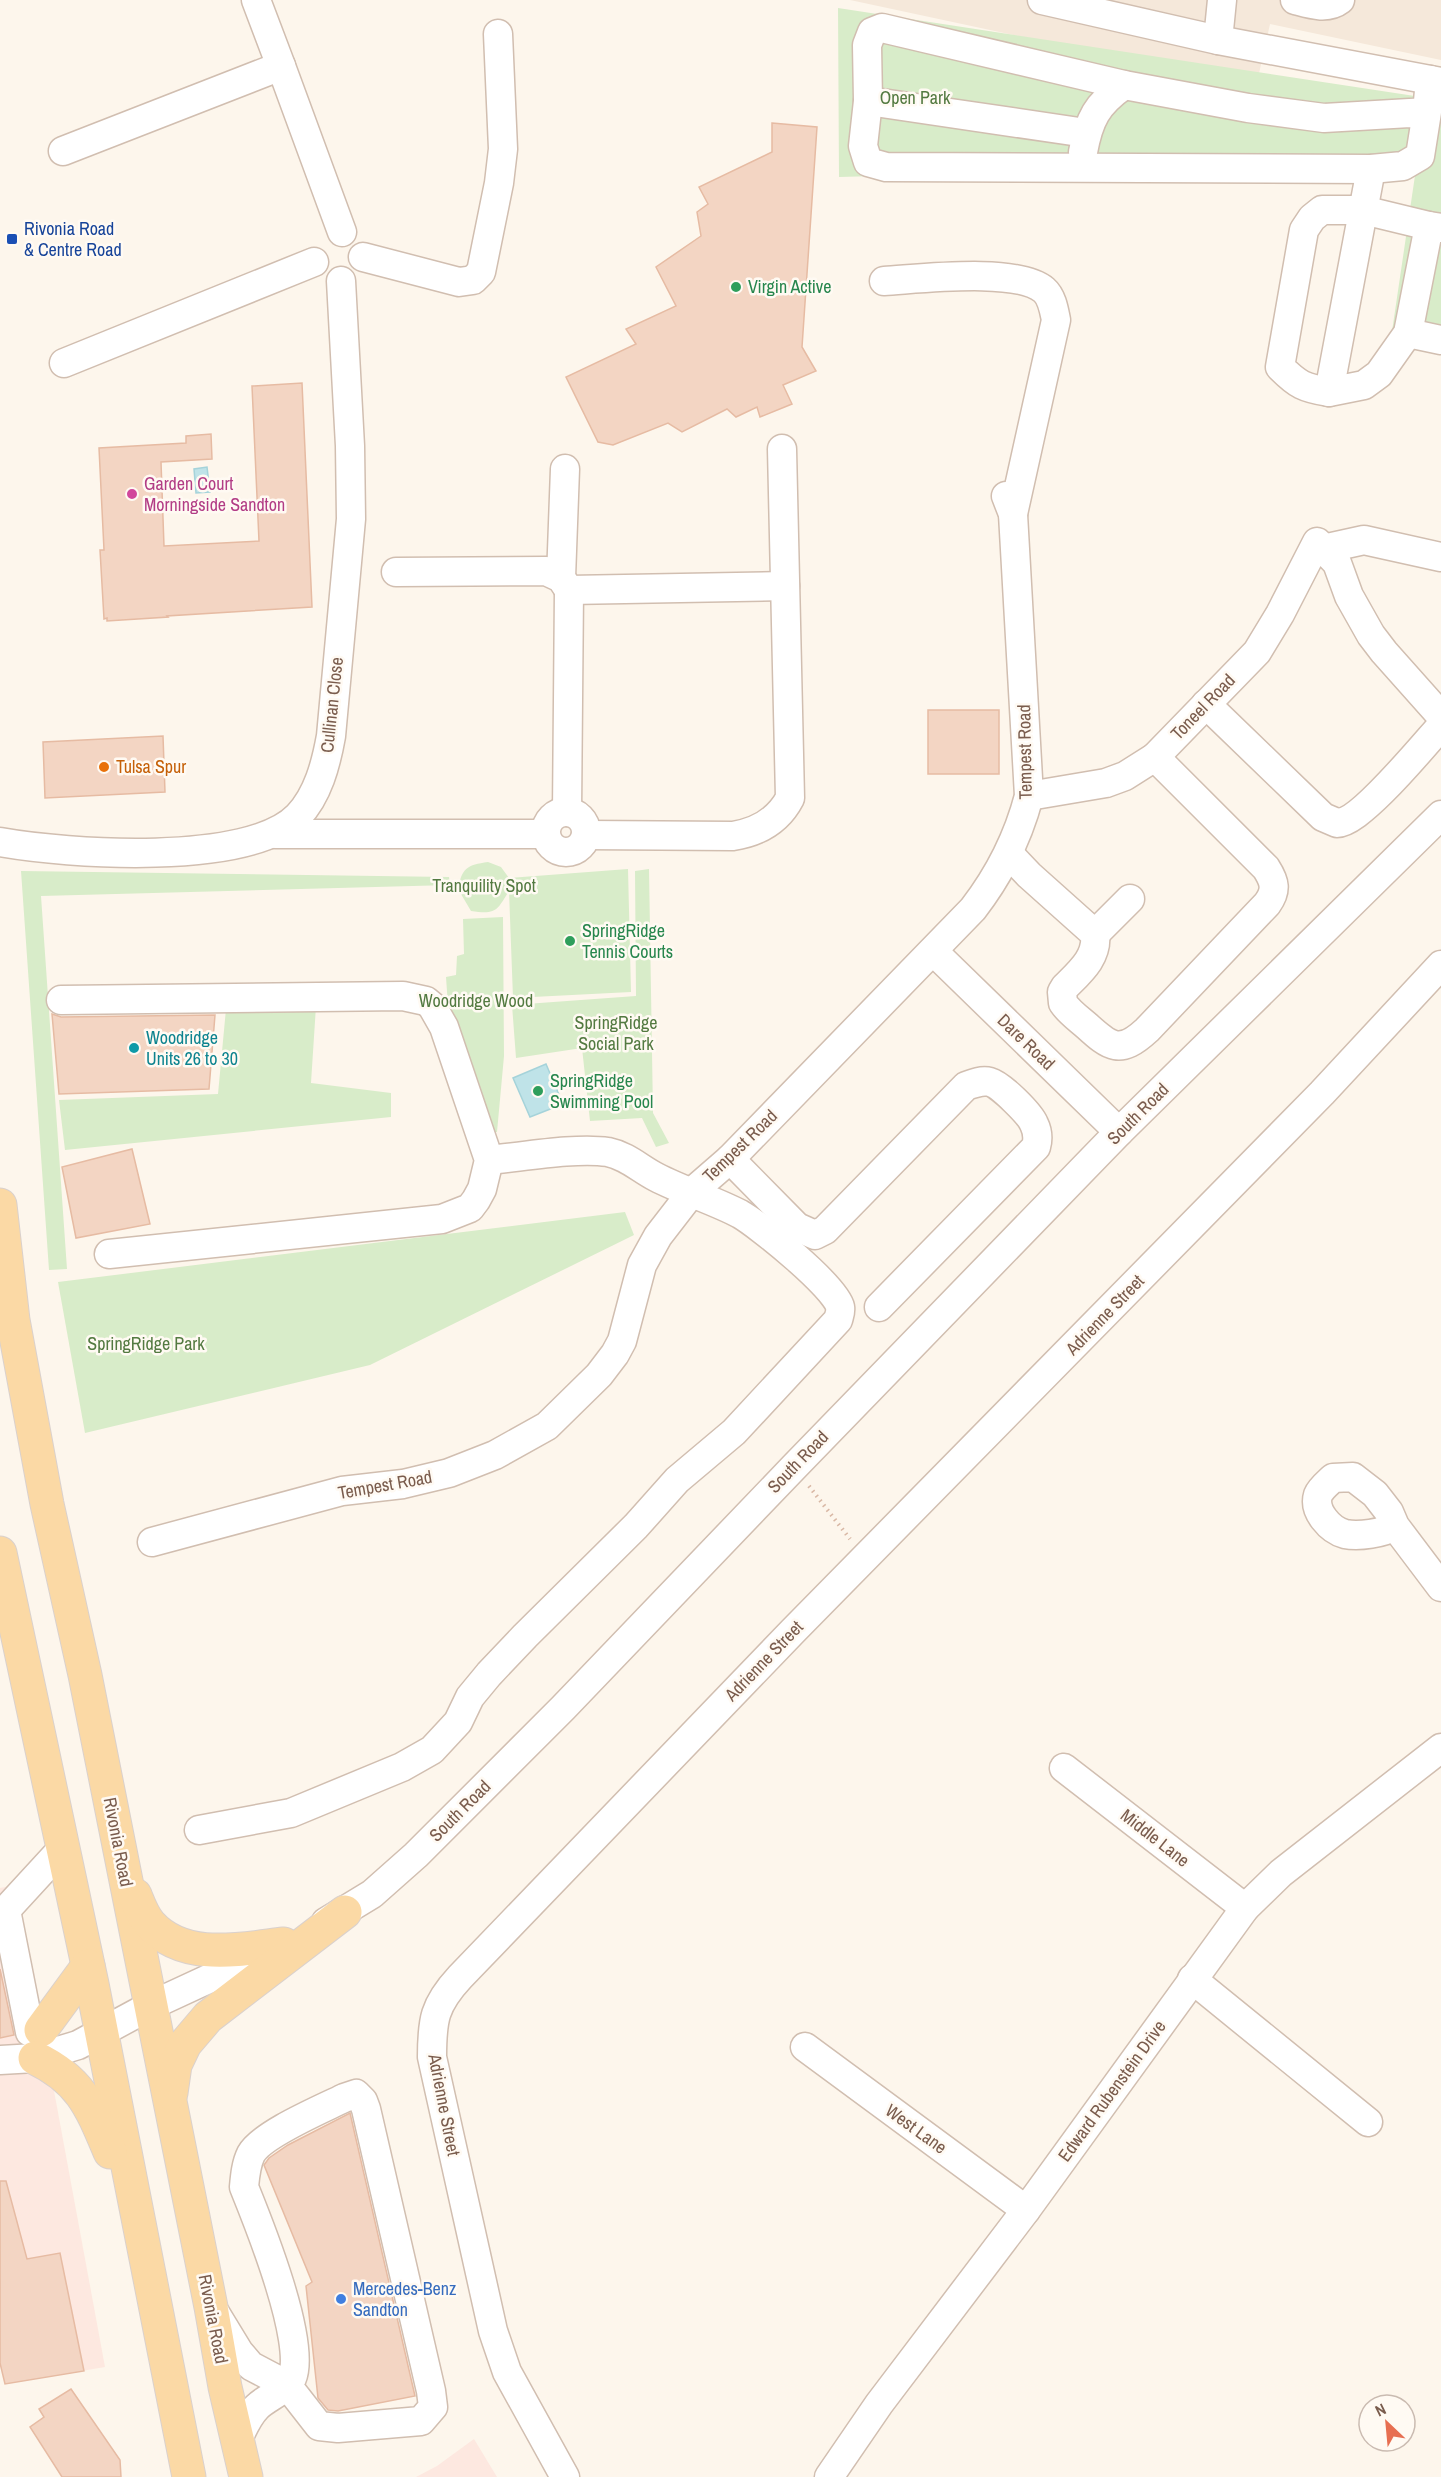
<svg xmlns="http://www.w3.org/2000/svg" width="1441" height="2477" font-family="'Archivo Narrow',sans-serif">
	<rect width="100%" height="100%" fill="#fdf6ec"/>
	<!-- residential -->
	<path fill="#f5e8da" d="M850 0H1441V60L1270 24 1256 87Z"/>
	<!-- commercial -->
	<g fill="#fde8e0">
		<path d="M16 1885 105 2367 5 2384 0 2363V1888Z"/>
		<path d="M474 2439 497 2477H416L437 2466Z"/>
	</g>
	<!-- green -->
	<g fill="#d8ecc9">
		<path d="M838 8 1441 100V352L1390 345 1417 162 839 177Z"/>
		<path d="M488 862 501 867 509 878 628 869 631 992 513 998 509 891C497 910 497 915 471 911L458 889C462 868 467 865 488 862Z"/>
		<path d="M649 869 653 1113 669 1143 656 1147 642 1118 590 1121 582 1048 516 1058 512 1005 636 996 635 871Z"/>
		<path d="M21 871 449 877 450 885 41 896 67 1269 49 1270Z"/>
		<path d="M503 917 504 1056 497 1132 489 1133 448 1006 446 977 456 975 457 956 464 954 463 919Z"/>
		<path d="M316 1006 311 1083 391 1093V1117L65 1150 59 1100 218 1094 226 1009Z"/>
		<path d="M625 1212 634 1235 370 1365 85 1433 58 1282Z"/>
	</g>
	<!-- water -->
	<g fill="#bfe3e8" stroke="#a5d3da" stroke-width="1.5">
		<path d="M207 467 210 492 196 493 194 469Z"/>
		<path d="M546 1064 563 1104 530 1117 513 1078Z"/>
	</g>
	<!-- building -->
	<g fill="#f3d5c3" stroke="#e6bba3" stroke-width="1.5">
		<path d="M772 123 817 127 802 347 816 371 783 385 792 404 760 417 757 407 736 417 727 409 682 432 668 423 613 445 598 442 566 377 636 344 626 329 676 306 656 267 701 236 697 212 708 204 699 187 772 152Z"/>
		<path d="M302 383 312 607 167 616 168 617 107 621V618L104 619 100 550H104L99 448 186 443V436L211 434 212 459 161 462 164 546 259 541 252 386Z"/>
		<rect x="928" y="710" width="71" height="64"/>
		<path d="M163 736 165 792 45 798 43 742Z"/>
		<path d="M52 1014 61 1017 215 1015 209 1089 59 1094Z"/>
		<path d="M132 1149 150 1224 76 1238 62 1167Z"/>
		<path d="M0 1969 14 2035 0 2038Z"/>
		<path d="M350 2113 415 2396 338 2411 328 2410 318 2398 306 2286 312 2282 264 2165 269 2158 288 2145Z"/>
		<path d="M0 2181H6L27 2259 60 2253 84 2371 5 2384 0 2363Z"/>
		<path d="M71 2389 120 2460 121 2477H62L30 2427 44 2417 39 2409Z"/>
	</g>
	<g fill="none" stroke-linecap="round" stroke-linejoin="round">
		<!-- minor casing -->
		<g stroke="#d1beb0" stroke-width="31">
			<g id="minor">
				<path d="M256 0 281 66"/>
				<path d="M1042 0 1218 40 1441 82"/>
				<path d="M1295 0C1310 4 1327 10 1340 0"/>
				<path d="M1218 40 1222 0"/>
				<path d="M868 101 1086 133"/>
				<path d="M1427 112 1420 156 1403 166 1371 169 886 167 868 162 863 146 868 101 867 45 872 32 882 28 1124 85 1248 108 1324 118 1427 112 1430 80"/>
				<path d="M63 151 281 66 342 232"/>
				<path d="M1083 152C1089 119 1097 104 1124 85"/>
				<path d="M1371 169 1329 392 1364 385 1379 374 1408 333 1429 226 1441 228"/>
				<path d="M363 257 459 282 473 280 481 272 499 183 503 149 498 34"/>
				<path d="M884 281C920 279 1017 267 1044 290 1052 297 1054 310 1056 320L1013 514"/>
				<path d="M1408 333 1441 340"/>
				<path d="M64 363 314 262"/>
				<path d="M1329 392C1304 388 1298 385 1280 367L1304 230 1312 218 1322 210H1363L1429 226"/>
				<path d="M1323 549 1364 540 1441 557"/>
				<path d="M396 572 546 571 561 578 569 590 785 586"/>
				<path d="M561 578 565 469"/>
				<path d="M1206 704 1323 817 1337 823C1360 823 1423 746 1441 726"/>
				<path d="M1029 796 1106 783 1125 776 1155 757 1257 652 1280 614 1317 542 1337 563 1349 596 1371 635 1384 652 1441 716"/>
				<path d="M567 812 569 590"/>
				<circle cx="566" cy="832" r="20"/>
				<path d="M275 834H545"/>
				<path d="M586 835 733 836C758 832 778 821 790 798L782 449"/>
				<path d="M0 842C67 854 249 867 298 816 318 795 326 764 331 736L351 519 350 446 341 281"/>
				<path d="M1009 854 1029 875 1095 934C1098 957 1080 972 1065 987L1062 992 1063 1003C1069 1012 1079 1019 1087 1026 1110 1047 1120 1055 1147 1030L1267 904C1277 890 1275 882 1266 868L1155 757"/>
				<path d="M1095 934 1130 899"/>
				<path d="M933 951 1119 1132"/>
				<path d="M61 1000 403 996 426 1001 432 1006 444 1027 489 1160 482 1189 476 1200 470 1208 442 1219 109 1254"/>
				<path d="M730 1159 797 1227 815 1235 825 1230 966 1086C974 1083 982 1080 990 1082 1001 1085 1030 1114 1034 1124 1038 1132 1038 1140 1036 1147L879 1307"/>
				<path d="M1395 1526C1383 1533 1359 1537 1345 1534 1330 1530 1313 1511 1318 1495 1321 1488 1328 1483 1333 1478L1353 1477 1375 1494 1389 1512 1395 1526 1441 1587"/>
				<path d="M152 1542 342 1491 403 1484 449 1473 495 1455 547 1426 599 1375 615 1354 622 1341 642 1265 658 1236 692 1192 730 1159 973 909C1000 874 1018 838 1029 796L1013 514 1006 496"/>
				<path d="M1064 1768 1245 1908"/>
				<path d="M199 1830 291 1813 402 1767 432 1750 458 1722 470 1697 489 1674 525 1636 636 1526 677 1480 734 1432 838 1320C839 1316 841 1312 840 1307 836 1287 759 1225 740 1214 713 1200 683 1191 656 1177 639 1168 627 1156 608 1152 576 1147 522 1157 489 1160"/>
				<path d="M6 1910 30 2032"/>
				<path d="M0 1911 6 1910 62 1849"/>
				<path d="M326 1922 372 1894 416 1855 563 1708 794 1467 1119 1132 1441 815"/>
				<path d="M1192 1979 1368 2122"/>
				<path d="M805 2047 1026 2210"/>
				<path d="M0 2060 35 2058 78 2045 150 2006 271 1950"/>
				<path d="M214 2311 239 2352 251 2366 287 2385 319 2426 338 2428 421 2421 433 2407 431 2391 366 2109 363 2101 356 2094 344 2098C322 2109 262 2134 251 2154 246 2164 245 2176 244 2187 259 2224 307 2343 292 2378 286 2391 267 2397 257 2407 248 2416 243 2428 238 2439"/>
				<path d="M565 2477 507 2372 493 2331 432 2057C432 2020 434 2005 460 1977L793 1631 1322 1093 1441 965"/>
				<path d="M829 2477 879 2404 1026 2210 1245 1908 1281 1873 1441 1748"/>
			</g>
		</g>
		<!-- major casing -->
		<g stroke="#dad1cd" stroke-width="35">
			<g id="major">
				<path d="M0 1205 13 1320 47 1504 85 1675 211 2307 225 2387 246 2477"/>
				<path d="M0 1553 92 1984 189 2477"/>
				<path d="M135 1895C139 1905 143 1916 150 1924 184 1962 241 1949 284 1944"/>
				<path d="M41 2030 88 1966"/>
				<path d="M35 2058C81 2080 91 2107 110 2152"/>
				<path d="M171 2093 175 2065 185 2044 208 2017 345 1912"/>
			</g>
		</g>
		<!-- path -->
		<path stroke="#d9b8a5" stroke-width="4" stroke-dasharray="1.5 4.5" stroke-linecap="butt" d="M809 1486 850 1539"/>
		<!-- minor -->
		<use href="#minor" stroke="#fff" stroke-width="28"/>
		<!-- major -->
		<use href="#major" stroke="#fbd9a5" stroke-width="33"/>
	</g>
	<!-- markers -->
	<rect fill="#1a4fb4" stroke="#fffaf3" stroke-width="2" x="6" y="233" width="12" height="12" rx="3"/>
	<g fill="#2e9e5b" stroke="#fffaf3" stroke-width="2">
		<circle cx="736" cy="287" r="6"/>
		<circle cx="570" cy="941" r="6"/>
		<circle cx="538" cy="1091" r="6"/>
	</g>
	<circle fill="#d1479c" stroke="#fffaf3" stroke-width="2" cx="132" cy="494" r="6"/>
	<circle fill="#e8710a" stroke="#fffaf3" stroke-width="2" cx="104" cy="767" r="6"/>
	<circle fill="#0f9aa8" stroke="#fffaf3" stroke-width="2" cx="134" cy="1048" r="6"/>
	<circle fill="#3f7fe0" stroke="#fffaf3" stroke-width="2" cx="341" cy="2299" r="6"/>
	<g text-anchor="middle" stroke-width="5" stroke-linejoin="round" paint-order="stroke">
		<!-- park labels -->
		<g font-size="18" fill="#537a41" stroke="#fffaf3">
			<text x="915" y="104">Open Park</text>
			<text x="484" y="892">Tranquility Spot</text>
			<text x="476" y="1007">Woodridge Wood</text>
			<text x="616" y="1029">SpringRidge<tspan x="616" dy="21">Social Park</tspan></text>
			<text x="146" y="1350">SpringRidge Park</text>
		</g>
		<!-- transit labels -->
		<g font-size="18" fill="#164399" stroke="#fffaf3" text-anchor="start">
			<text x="24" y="235">Rivonia Road<tspan x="24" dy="21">&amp; Centre Road</tspan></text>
		</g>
		<!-- leisure labels -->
		<g font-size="18" fill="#27864d" stroke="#fffaf3" text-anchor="start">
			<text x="748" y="293">Virgin Active</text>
			<text x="582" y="937">SpringRidge<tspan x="582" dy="21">Tennis Courts</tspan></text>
			<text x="550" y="1087">SpringRidge<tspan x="550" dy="21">Swimming Pool</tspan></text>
		</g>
		<!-- hotel labels -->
		<g font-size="18" fill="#b23c85" stroke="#fffaf3" text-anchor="start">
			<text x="144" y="490">Garden Court<tspan x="144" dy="21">Morningside Sandton</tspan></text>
		</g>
		<!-- street labels -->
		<g font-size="18" fill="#7a5c4d" stroke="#fffaf3">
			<text transform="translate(332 705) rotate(-84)" y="6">Cullinan Close</text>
			<text transform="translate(1203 707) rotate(-46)" y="6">Toneel Road</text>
			<text transform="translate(1025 752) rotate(-91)" y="6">Tempest Road</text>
			<text transform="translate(1026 1042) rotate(44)" y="6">Dare Road</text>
			<text transform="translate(1138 1114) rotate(-45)" y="6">South Road</text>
			<text transform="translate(740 1146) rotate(-44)" y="6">Tempest Road</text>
			<text transform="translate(1105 1315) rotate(-46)" y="6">Adrienne Street</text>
			<text transform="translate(798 1462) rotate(-46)" y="6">South Road</text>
			<text transform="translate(385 1485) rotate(-10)" y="6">Tempest Road</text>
			<text transform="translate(764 1661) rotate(-46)" y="6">Adrienne Street</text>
			<text transform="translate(460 1811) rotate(-45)" y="6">South Road</text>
			<text transform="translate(1155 1838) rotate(38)" y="6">Middle Lane</text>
			<text transform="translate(118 1842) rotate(79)" y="6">Rivonia Road</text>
			<text transform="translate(1112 2091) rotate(-54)" y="6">Edward Rubenstein Drive</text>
			<text transform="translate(444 2105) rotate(79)" y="6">Adrienne Street</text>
			<text transform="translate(916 2129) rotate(36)" y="6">West Lane</text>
			<text transform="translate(213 2319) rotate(79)" y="6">Rivonia Road</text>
		</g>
		<!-- food labels -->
		<g font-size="18" fill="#c56008" stroke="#fffaf3" text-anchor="start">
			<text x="116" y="773">Tulsa Spur</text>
		</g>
		<!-- culture labels -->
		<g font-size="18" fill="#0d838f" stroke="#fffaf3" text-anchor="start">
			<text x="146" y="1044">Woodridge<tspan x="146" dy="21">Units 26 to 30</tspan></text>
		</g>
		<!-- shop labels -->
		<g font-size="18" fill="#366cbe" stroke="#fffaf3" text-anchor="start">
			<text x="353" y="2295">Mercedes-Benz<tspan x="353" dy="21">Sandton</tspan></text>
		</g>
	</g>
	<!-- north arrow -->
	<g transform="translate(1387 2423) rotate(334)"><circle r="28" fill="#fffaf3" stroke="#cabbb1" stroke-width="1.5"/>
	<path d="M0-4.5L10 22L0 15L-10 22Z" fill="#e76f51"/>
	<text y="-9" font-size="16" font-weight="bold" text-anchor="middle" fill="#7a5c4d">N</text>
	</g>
</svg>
